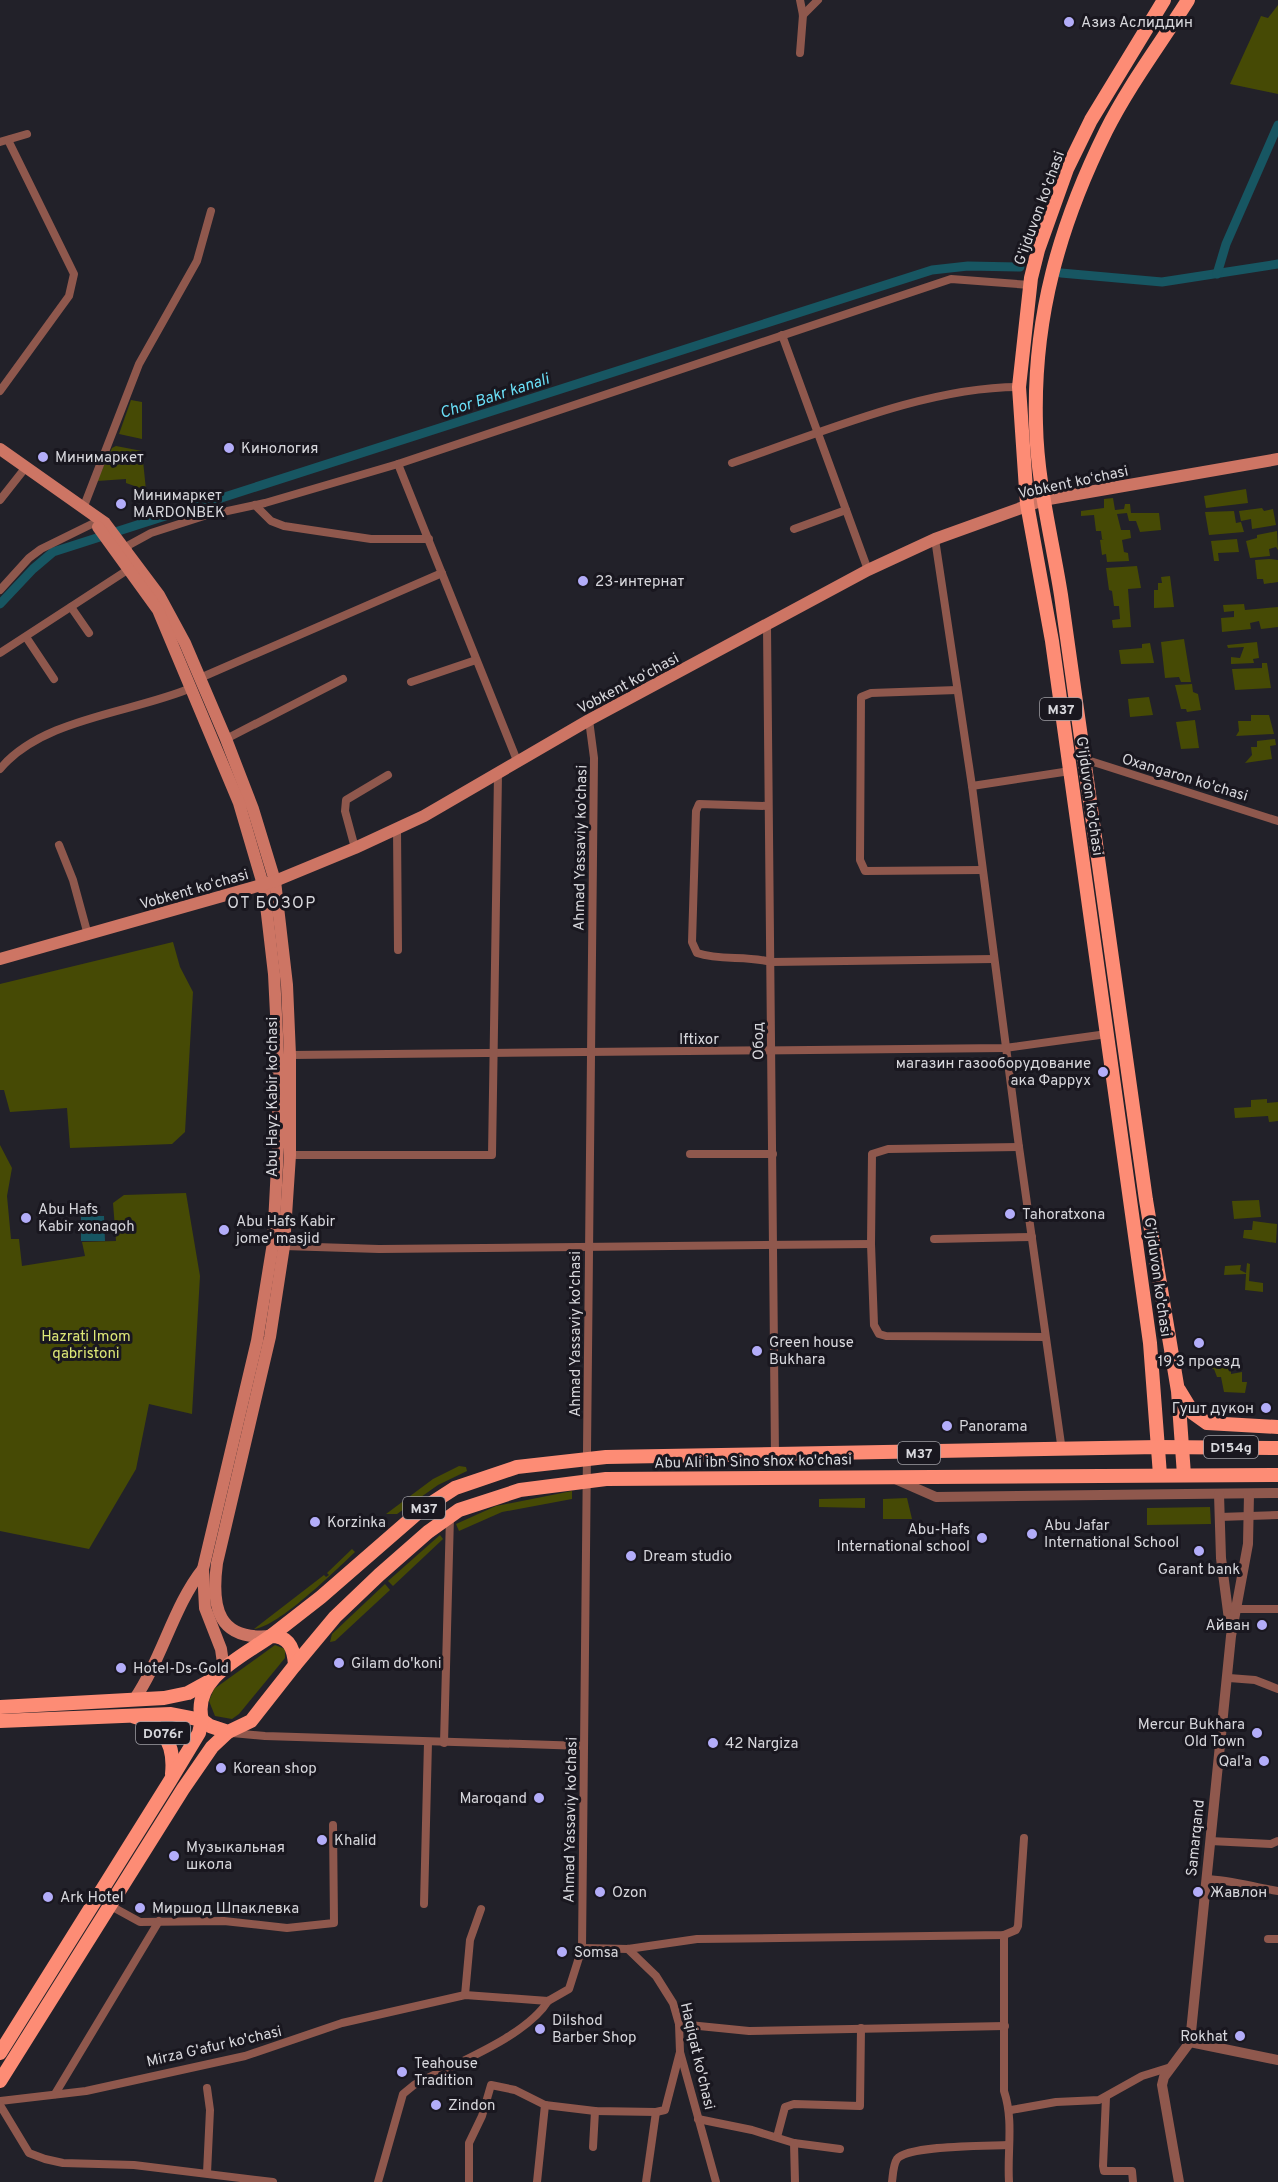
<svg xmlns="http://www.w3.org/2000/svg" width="1278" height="2182" font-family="Overpass,sans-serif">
	<rect width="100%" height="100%" fill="#222129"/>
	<!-- green -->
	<g fill="#464a05">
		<path d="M1278 5V94L1230 84 1261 16 1268 18Z"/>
		<path d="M131 400 142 402V439L119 434Z"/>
		<path d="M116 446 142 451 146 490 126 483V479L97 481 112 448Z"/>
		<path d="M1246 489 1248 503 1206 508 1204 496Z"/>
		<path d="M1113 498 1115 510 1124 509 1125 504H1130L1131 513H1159L1161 530 1140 532 1136 521H1129L1127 513 1117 514 1121 530H1130L1131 538 1122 540 1124 552 1128 553 1129 561 1107 562 1106 554 1102 555 1100 540 1104 539H1102L1101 531H1096L1094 515 1081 516V511L1104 508V499Z"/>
		<path d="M1262 508 1264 511 1273 509 1276 525 1252 529 1251 519 1241 521 1239 511Z"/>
		<path d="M1234 511 1236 523 1241 522 1244 532 1209 535 1205 512Z"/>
		<path d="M1277 531 1278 550 1276 547 1269 549 1270 556 1250 558 1246 541 1257 538V535Z"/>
		<path d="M1237 539 1239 552 1218 553 1219 561H1214L1211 541Z"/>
		<path d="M1269 559 1278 560V582L1264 584 1263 579H1257L1255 560Z"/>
		<path d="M1137 566 1141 588 1128 589 1131 627 1113 628 1112 620 1120 619 1119 606H1114L1112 591 1109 590 1106 568Z"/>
		<path d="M1170 576 1174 607 1154 608V590H1158V583H1162L1161 577Z"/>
		<path d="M1244 604 1245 610 1278 607V627L1261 629 1259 621 1250 623 1251 629 1222 632 1221 618 1234 617V611L1224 612 1223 605Z"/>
		<path d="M1184 639 1191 682H1181L1179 677 1165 678 1161 642Z"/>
		<path d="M1257 642 1259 658 1253 659 1254 663 1231 664V657L1240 658 1244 647 1228 648 1227 645Z"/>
		<path d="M1150 643 1154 663 1121 664 1119 650 1142 648V644Z"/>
		<path d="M1262 663H1267L1271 688 1235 690 1232 669 1262 668Z"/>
		<path d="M1192 684 1193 692 1198 694 1201 710 1187 712 1186 709H1181L1175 685Z"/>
		<path d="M1149 697 1153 715 1130 717 1128 699Z"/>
		<path d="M1251 715H1269L1274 734 1236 736 1239 731 1238 721H1251Z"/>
		<path d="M1195 720 1199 748 1181 749 1176 722Z"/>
		<path d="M1275 739 1276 745 1270 746 1272 759 1245 763 1252 755 1251 747H1257V741Z"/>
		<path d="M173 942 180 967 193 992 185 1132 172 1144 70 1148 67 1108 10 1112 4 1090H0V984Z"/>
		<path d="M1267 1099V1103L1278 1102V1121L1269 1122 1268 1116 1235 1118 1234 1108 1251 1107V1100Z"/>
		<path d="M0 1145 12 1168 7 1196 11 1239H19L22 1266 85 1256 82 1242 116 1241 113 1203 124 1195 186 1193 200 1276 192 1414 149 1404 136 1469 89 1549 0 1531Z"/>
		<path d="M1259 1200 1261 1217 1234 1219 1232 1201Z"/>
		<path d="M1253 1221 1277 1224 1276 1243 1243 1238 1244 1230H1252Z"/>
		<path d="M1247 1263 1250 1264 1249 1281 1263 1283V1292L1245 1290 1246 1274 1224 1275 1225 1266 1241 1265 1240 1270 1246 1273Z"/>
		<path d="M1231 1356V1374L1242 1372V1382H1247L1245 1393 1224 1392 1221 1377H1217L1214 1369H1212L1211 1364Z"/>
		<path d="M459 1466 466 1467 467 1471 438 1485 397 1514H386L433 1479Z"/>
		<path d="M572 1491V1499L502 1512 459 1531 456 1524 496 1506Z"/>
		<path d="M865 1498V1508L819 1507V1499Z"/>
		<path d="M907 1498 912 1519H883V1499Z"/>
		<path d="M1210 1507 1211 1524 1147 1525V1508Z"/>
		<path d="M440 1535 443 1539 393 1586 388 1581Z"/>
		<path d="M352 1549 355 1552C336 1570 278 1627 254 1629L324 1575 326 1577 329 1575 327 1573Z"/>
		<path d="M385 1584 390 1590 335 1641 330 1642 332 1634Z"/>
		<path d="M275 1645 285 1649V1658L239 1714 232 1719 215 1716 209 1701 214 1689Z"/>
	</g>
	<!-- water -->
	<path fill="#175662" d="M81 1216H104L105 1241H81Z"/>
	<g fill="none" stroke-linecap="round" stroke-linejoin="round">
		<!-- canal -->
		<g stroke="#175662" stroke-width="9">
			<path d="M1061 273 1162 282 1278 264"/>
			<path d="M1217 274 1226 244 1278 125"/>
			<path d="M0 604 33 569 53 552 932 270 968 266 1020 267"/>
		</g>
		<!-- minor -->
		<g stroke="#8f584d" stroke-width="8">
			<path d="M803 15 818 0"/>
			<path d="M800 53 803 15 800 0"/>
			<path d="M0 142 27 134"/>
			<path d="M782 335 868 570"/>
			<path d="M0 391 69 296 74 274 8 140"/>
			<path d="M732 463C821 433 925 387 1019 387"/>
			<path d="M398 464 518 763"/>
			<path d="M0 500 26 467"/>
			<path d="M255 505 271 521 284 526 371 539H429"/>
			<path d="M84 506 139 364 197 261 211 211"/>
			<path d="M794 529 846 510"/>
			<path d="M935 539 972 786 1019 1147 1062 1451"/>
			<path d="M127 550 129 545 151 533 204 516 265 503 398 464 951 279 1030 285"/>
			<path d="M0 590 29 558 41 549 100 520"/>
			<path d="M71 607 89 633"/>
			<path d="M767 627 775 1456"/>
			<path d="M26 637 54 679"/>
			<path d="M0 653 129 569"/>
			<path d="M200 678 442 573"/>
			<path d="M411 682 476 660"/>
			<path d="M957 690 871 693 861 697 860 860 865 871 982 870"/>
			<path d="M226 739 343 679"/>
			<path d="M1084 759 1278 821"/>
			<path d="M0 769C42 718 132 713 191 688"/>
			<path d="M972 786 1070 771"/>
			<path d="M768 806 699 804 696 811 692 942 697 953C721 961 746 955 771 962L994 959"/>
			<path d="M397 829 398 950"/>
			<path d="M59 845 73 880 88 935"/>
			<path d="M355 848 345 811 346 800 388 775"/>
			<path d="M290 1055 1005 1048 1107 1034"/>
			<path d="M1019 1147 888 1149 872 1154 871 1244 874 1325 879 1334 886 1336 1045 1337"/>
			<path d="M690 1154H773"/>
			<path d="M290 1155H492L498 774"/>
			<path d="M934 1239 1032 1237"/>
			<path d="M284 1246 379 1249 871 1244"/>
			<path d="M1219 1517 1278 1515"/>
			<path d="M1238 1609H1278"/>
			<path d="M1229 1678 1255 1680 1278 1689"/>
			<path d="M232 1733 265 1736 584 1746"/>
			<path d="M444 1743 450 1516"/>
			<path d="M1210 1841 1271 1844 1278 1841"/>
			<path d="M1206 1879C1231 1880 1253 1887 1278 1891"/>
			<path d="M424 1904 428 1742"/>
			<path d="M109 1905 140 1922 224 1921 287 1928 334 1923 333 1825"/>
			<path d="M1004 1935V2091C1014 2121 1007 2151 1009 2182"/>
			<path d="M1268 1939H1278"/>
			<path d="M582 1948 628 1949 697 1939 1004 1935 1016 1930 1018 1926 1024 1838"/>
			<path d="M628 1949 656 1976 673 2003 679 2024 680 2052 716 2182"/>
			<path d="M465 1995 470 1940 481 1909"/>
			<path d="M679 2024 749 2031 1005 2026"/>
			<path d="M207 2088 210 2110 207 2173"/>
			<path d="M55 2094 159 1921"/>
			<path d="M1106 2097 1103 2166 1104 2171H1132L1133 2182"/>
			<path d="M0 2101 86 2091 245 2056 342 2023 465 1995 548 2001 569 1989 582 1948 594 758 589 720"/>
			<path d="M0 2105 29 2153 45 2159 63 2163 134 2165 273 2182"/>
			<path d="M1011 2110 1056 2102 1099 2100 1142 2076 1171 2067"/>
			<path d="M698 2119 752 2130 794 2143 840 2149"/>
			<path d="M777 2137 785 2107 794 2104 860 2106 861 2028"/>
			<path d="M794 2143 795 2182"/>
			<path d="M593 2147 595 2111"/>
			<path d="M378 2182 403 2094 414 2085C453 2064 526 2037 548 2001"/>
			<path d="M469 2182V2143L482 2116 491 2085 515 2090 545 2105 595 2111 656 2112 665 2110 680 2052"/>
			<path d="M537 2182 545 2105"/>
			<path d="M646 2182 656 2112"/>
			<path d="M892 2182C893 2175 893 2165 897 2159 908 2145 987 2146 1008 2145"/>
		</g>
		<!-- tertiary -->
		<g stroke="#8f584d" stroke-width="10">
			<path d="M895 1479 936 1497 1278 1493"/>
			<path d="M1219 1494 1221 1558 1230 1627"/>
			<path d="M1190 2042 1231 1636 1248 1544 1249 1494"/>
			<path d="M1190 2042 1278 2060"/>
			<path d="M1179 2182 1162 2085 1164 2077 1190 2042"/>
		</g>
		<!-- secondary -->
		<g stroke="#cd7564" stroke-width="12">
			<path d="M0 449 105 523 159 595 185 643 226 739 253 809 275 881 287 985 290 1055V1155L284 1246 270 1337 217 1563C211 1608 218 1641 271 1636"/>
			<path d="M98 527 158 610 239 803 264 888 274 974 278 1054V1147L273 1243 257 1341 203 1569 205 1608 221 1649 224 1670"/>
			<path d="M0 959 275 881 355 848 424 816 589 720 868 570 935 539 1043 500 1278 459"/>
			<path d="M134 1700C162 1659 174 1605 203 1569"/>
		</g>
		<!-- primary -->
		<g stroke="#fd8c75" stroke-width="14">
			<path d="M1179 1390 1193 1413 1207 1423 1278 1427"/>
			<path d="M1160 1475 1150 1343 1052 641 1027 504 1019 387 1031 278 1038 250 1067 169 1091 120 1164 0"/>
			<path d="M1184 1475 1178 1391 1146 1200 1061 595C1052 538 1037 482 1036 424 1033 318 1059 226 1106 131 1129 85 1161 43 1188 0"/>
			<path d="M271 1636 321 1597 421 1510 455 1488 517 1467 606 1457 1159 1447 1278 1448"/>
			<path d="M271 1636C289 1636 294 1648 295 1665L251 1721 228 1732 210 1726 202 1720C191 1679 243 1656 271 1636Z"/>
			<path d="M295 1665 335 1617 379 1575 428 1532 459 1510 520 1490 606 1479 1278 1475"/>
			<path d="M0 1707 164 1698 188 1693 208 1682"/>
			<path d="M135 1717C164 1724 175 1745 172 1774"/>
			<path d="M0 1721 171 1714 202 1720"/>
			<path d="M0 2053 170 1781 199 1733 202 1720"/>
			<path d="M0 2081 183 1789 212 1747 228 1732"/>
		</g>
	</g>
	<!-- markers -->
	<g fill="#b3adf9" stroke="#19171f" stroke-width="2">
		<circle cx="1069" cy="22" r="6"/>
		<circle cx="229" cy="448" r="6"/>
		<circle cx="43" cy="457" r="6"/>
		<circle cx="121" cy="504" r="6"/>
		<circle cx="583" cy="581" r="6"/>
		<circle cx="1103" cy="1072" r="6"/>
		<circle cx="1010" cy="1214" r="6"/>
		<circle cx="26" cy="1218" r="6"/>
		<circle cx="224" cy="1230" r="6"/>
		<circle cx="1199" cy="1343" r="6"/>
		<circle cx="757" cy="1351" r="6"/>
		<circle cx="1266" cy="1408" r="6"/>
		<circle cx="947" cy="1426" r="6"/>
		<circle cx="315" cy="1522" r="6"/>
		<circle cx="1032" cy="1534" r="6"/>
		<circle cx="982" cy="1538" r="6"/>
		<circle cx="1199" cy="1551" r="6"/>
		<circle cx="631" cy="1556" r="6"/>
		<circle cx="1262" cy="1625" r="6"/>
		<circle cx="339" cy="1663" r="6"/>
		<circle cx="121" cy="1668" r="6"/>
		<circle cx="1257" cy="1733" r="6"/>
		<circle cx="713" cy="1743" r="6"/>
		<circle cx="1264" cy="1761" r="6"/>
		<circle cx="221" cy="1768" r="6"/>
		<circle cx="539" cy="1798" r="6"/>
		<circle cx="322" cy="1840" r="6"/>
		<circle cx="174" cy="1856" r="6"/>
		<circle cx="600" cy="1892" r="6"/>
		<circle cx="1198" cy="1892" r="6"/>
		<circle cx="48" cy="1897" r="6"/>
		<circle cx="140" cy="1908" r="6"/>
		<circle cx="562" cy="1952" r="6"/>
		<circle cx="540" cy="2029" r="6"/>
		<circle cx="1240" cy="2036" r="6"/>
		<circle cx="402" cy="2072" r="6"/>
		<circle cx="436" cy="2105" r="6"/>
	</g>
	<g text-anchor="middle" stroke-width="6" stroke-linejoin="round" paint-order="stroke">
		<!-- shield labels -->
		<g fill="#19171f" stroke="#9e9da3" stroke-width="1.5">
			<rect x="1040" y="698" width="42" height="22" rx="4.5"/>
			<rect x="1204" y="1436" width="54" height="22" rx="4.5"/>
			<rect x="898" y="1442" width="42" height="22" rx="4.5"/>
			<rect x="403" y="1497" width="42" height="22" rx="4.5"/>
			<rect x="136" y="1722" width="54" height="22" rx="4.5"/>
		</g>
		<g font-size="14" font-weight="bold" fill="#d7d7dc">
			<text x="1061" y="714">M37</text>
			<text x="1231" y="1452">D154g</text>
			<text x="919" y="1458">M37</text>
			<text x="424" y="1513">M37</text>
			<text x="163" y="1738">D076r</text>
		</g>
		<!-- poi labels -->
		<g font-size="15" fill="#d7d7dc" stroke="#19171f" text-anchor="start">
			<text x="1081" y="27">Азиз Аслиддин</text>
			<text x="241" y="453">Кинология</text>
			<text x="55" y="462">Минимаркет</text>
			<text x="133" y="500">Минимаркет<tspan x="133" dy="17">MARDONBEK</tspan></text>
			<text x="595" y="586">23-интернат</text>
			<text x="1091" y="1068" text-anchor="end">магазин газооборудование<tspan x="1091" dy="17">ака Фаррух</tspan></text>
			<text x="38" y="1214">Abu Hafs<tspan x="38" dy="17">Kabir xonaqoh</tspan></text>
			<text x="1022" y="1219">Tahoratxona</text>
			<text x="236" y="1226">Abu Hafs Kabir<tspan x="236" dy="17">jome' masjid</tspan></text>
			<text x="769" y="1347">Green house<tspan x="769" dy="17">Bukhara</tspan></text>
			<text x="1199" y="1366" text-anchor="middle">19 3 проезд</text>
			<text x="1254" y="1413" text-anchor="end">Гушт дукон</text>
			<text x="959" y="1431">Panorama</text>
			<text x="327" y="1527">Korzinka</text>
			<text x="1044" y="1530">Abu Jafar<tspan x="1044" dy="17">International School</tspan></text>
			<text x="970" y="1534" text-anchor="end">Abu-Hafs<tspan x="970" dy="17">International school</tspan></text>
			<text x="643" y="1561">Dream studio</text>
			<text x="1199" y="1574" text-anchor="middle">Garant bank</text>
			<text x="1250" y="1630" text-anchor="end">Айван</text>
			<text x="351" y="1668">Gilam do'koni</text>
			<text x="133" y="1673">Hotel-Ds-Gold</text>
			<text x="1245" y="1729" text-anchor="end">Mercur Bukhara<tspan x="1245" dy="17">Old Town</tspan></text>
			<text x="725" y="1748">42 Nargiza</text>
			<text x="1252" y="1766" text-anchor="end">Qal'a</text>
			<text x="233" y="1773">Korean shop</text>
			<text x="527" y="1803" text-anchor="end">Maroqand</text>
			<text x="334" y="1845">Khalid</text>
			<text x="186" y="1852">Музыкальная<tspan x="186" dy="17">школа</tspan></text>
			<text x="612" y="1897">Ozon</text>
			<text x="1210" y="1897">Жавлон</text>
			<text x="60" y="1902">Ark Hotel</text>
			<text x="152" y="1913">Миршод Шпаклевка</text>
			<text x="574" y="1957">Somsa</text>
			<text x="552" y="2025">Dilshod<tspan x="552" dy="17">Barber Shop</tspan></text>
			<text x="1228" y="2041" text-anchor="end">Rokhat</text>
			<text x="414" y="2068">Teahouse<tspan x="414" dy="17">Tradition</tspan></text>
			<text x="448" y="2110">Zindon</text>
		</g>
		<!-- street labels -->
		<g font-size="15" fill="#d7d7dc" stroke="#19171f">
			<text transform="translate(1039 208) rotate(-70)" y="5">G'ijduvon ko'chasi</text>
			<text transform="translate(1073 482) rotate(-12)" y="5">Vobkent koʻchasi</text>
			<text transform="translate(628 683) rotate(-28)" y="5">Vobkent koʻchasi</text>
			<text transform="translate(1185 777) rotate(17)" y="5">Oxangaron ko'chasi</text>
			<text transform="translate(1090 796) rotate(82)" y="5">G'ijduvon ko'chasi</text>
			<text transform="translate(580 848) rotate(-89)" y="5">Ahmad Yassaviy ko'chasi</text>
			<text transform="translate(194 889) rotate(-16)" y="5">Vobkent koʻchasi</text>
			<text x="699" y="1044">Iftixor</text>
			<text transform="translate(758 1041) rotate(-91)" y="5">Обод</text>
			<text transform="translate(272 1097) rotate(-90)" y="5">Abu Hayz Kabir ko'chasi</text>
			<text transform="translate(1158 1277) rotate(82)" y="5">G'ijduvon ko'chasi</text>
			<text transform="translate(575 1334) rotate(-90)" y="5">Ahmad Yassaviy ko'chasi</text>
			<text transform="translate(753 1461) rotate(-1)" y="5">Abu Ali ibn Sino shox ko'chasi</text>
			<text transform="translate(570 1820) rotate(-89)" y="5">Ahmad Yassaviy ko'chasi</text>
			<text transform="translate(1195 1838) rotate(-84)" y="5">Samarqand</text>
			<text transform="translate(214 2046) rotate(-13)" y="5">Mirza G'afur ko'chasi</text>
			<text transform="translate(698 2056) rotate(77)" y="5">Haqiqat ko'chasi</text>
		</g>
		<!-- park labels -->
		<g font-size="15" fill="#dce676" stroke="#19171f">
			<text x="86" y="1341">Hazrati Imom<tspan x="86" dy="17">qabristoni</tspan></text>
		</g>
		<!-- water labels -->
		<g font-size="16" font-style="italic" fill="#6adff7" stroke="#19171f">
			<text transform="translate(494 395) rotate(-18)" y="6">Chor Bakr kanali</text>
		</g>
		<!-- neighbourhood labels -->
		<g font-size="16" letter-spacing="1.5" fill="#d7d7dc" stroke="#19171f">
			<text x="272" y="908">ОТ БОЗОР</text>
		</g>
	</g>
</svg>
